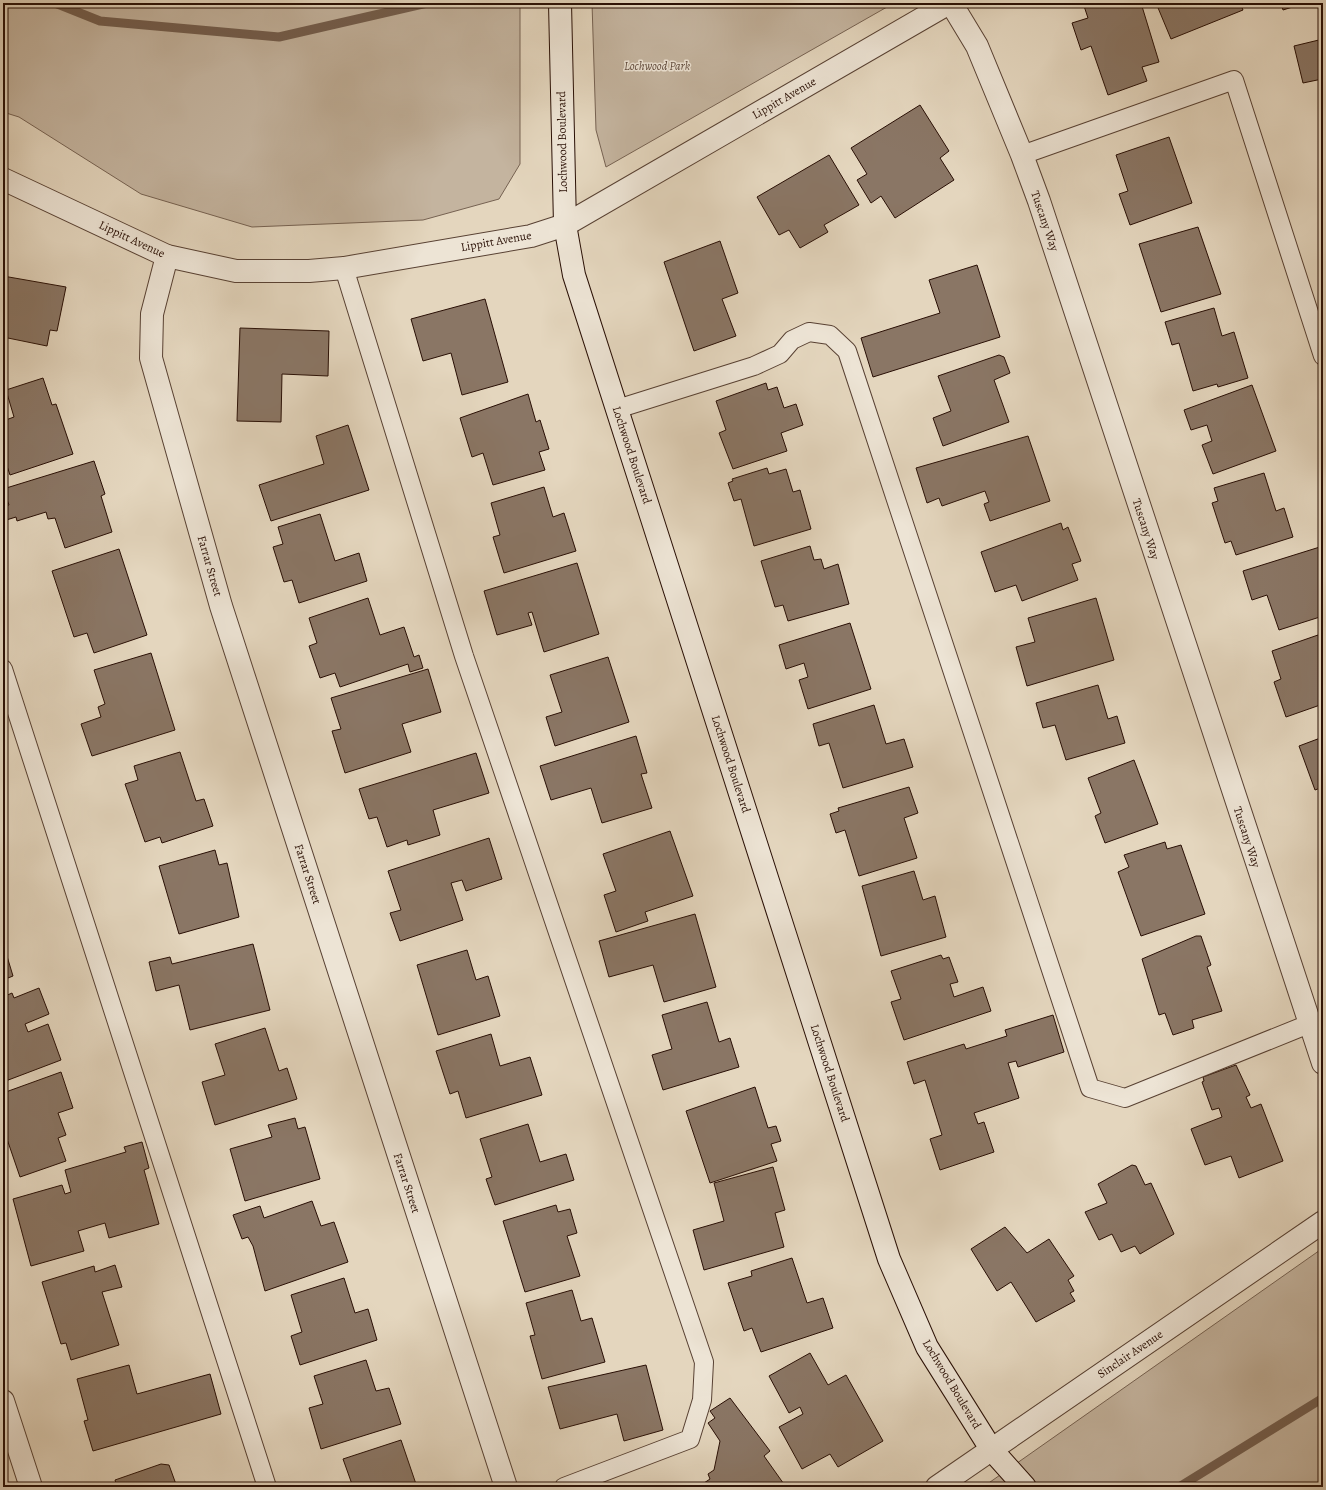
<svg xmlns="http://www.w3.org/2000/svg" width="1326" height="1490" font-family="Alegreya,serif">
	<rect width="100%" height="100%" fill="#e4d6be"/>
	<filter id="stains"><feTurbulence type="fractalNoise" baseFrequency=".005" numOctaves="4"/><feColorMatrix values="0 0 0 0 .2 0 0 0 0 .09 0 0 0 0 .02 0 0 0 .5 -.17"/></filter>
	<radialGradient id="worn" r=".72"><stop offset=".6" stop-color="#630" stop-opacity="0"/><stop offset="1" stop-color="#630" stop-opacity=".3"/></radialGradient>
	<!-- green -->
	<g fill="#c4b49f" stroke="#766252">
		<path d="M3 3H520V164L499 199 423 220 252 227 141 194 19 117 3 112Z"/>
		<path d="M592 3H894L606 167 596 130Z"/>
		<path d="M1323 1248V1487H983Z"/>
	</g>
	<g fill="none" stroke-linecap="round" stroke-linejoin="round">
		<!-- stream -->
		<g stroke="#735e4e" stroke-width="9">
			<path d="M55 3 100 21 279 37 427 3"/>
			<path d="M1179 1487 1323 1398"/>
		</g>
	</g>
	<!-- building -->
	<g fill="#8a7665" stroke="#290f05">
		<path d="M1083 3H1141L1159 62 1142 67 1147 81 1108 95 1091 46 1081 50 1072 23 1088 18Z"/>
		<path d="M1156 3H1240L1243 10 1171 39Z"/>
		<path d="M1281 3H1305L1283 10Z"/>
		<path d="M1323 39V83L1322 79 1303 83 1294 46Z"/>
		<path d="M920 105 949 151 940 158 954 180 895 218 881 196 871 203 857 180 867 174 851 148Z"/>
		<path d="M1169 137 1192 203 1130 225 1119 194 1128 191 1116 155Z"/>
		<path d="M829 155 859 205 824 225 828 232 800 248 789 230 779 235 757 197Z"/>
		<path d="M1198 227 1221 294 1161 312 1139 244Z"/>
		<path d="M720 241 738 293 722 299 736 336 694 351 664 262Z"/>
		<path d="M977 265 1000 337 873 377 861 338 940 313 929 280Z"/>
		<path d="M3 276 66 287 57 331 50 330 47 346 3 337Z"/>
		<path d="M485 299 508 382 462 395 451 353 423 361 411 319Z"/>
		<path d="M1214 308 1222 336 1234 332 1248 378 1218 387 1217 384 1193 391 1179 343 1172 345 1165 322Z"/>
		<path d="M240 328 329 331 328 376 282 374 281 422 237 421Z"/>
		<path d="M999 355 1004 357 1010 373 994 380 1009 422 943 446 933 418 951 411 938 376Z"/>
		<path d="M43 378 52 405 56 404 73 454 10 475 3 454V421L14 417 6 390Z"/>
		<path d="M766 383 768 390 777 387 784 408 796 404 803 425 781 433 787 451 733 469 719 433 726 430 716 401Z"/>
		<path d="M1252 385 1276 451 1213 474 1202 445 1212 441 1207 425 1191 430 1184 410Z"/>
		<path d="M528 394 536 422 540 420 549 449 539 452 545 470 493 485 483 453 472 457 460 418Z"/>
		<path d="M348 425 369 490 271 521 259 485 324 464 316 436Z"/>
		<path d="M1028 436 1050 501 990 521 984 504 989 502 985 491 942 506 939 498 927 503 916 468Z"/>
		<path d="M94 461 105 494 101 496 112 532 65 548 55 518 48 519 46 512 17 521 16 517 3 521V507L9 505 3 489Z"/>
		<path d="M767 468 769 474 786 469 793 492 800 490 811 529 754 546 741 499 734 501 728 483 733 481 732 479Z"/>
		<path d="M1264 473 1276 511 1284 508 1293 537 1236 555 1231 541 1225 543 1212 503 1218 501 1214 488Z"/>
		<path d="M544 487 553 517 564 513 576 551 504 573 493 537 500 535 491 503Z"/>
		<path d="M320 514 335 561 359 553 367 581 299 603 292 580 284 582 273 547 283 544 278 527Z"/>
		<path d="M1061 523 1063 530 1068 527 1081 561 1072 564 1078 580 1022 601 1016 585 995 592 981 552Z"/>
		<path d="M810 546 814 560 821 559 824 569 838 564 849 604 788 621 783 605 775 607 761 561Z"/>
		<path d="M1323 546V616L1279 630 1267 595 1252 600 1243 571Z"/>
		<path d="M119 549 147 635 94 653 87 633 74 637 52 571Z"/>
		<path d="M577 563 599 634 544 652 532 612 528 613 532 625 497 635 484 591Z"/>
		<path d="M368 598 380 635 404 627 414 657 419 655 423 668 410 672 408 664 340 687 335 673 320 678 309 646 317 643 309 618Z"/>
		<path d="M1096 598 1114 660 1027 686 1016 647 1035 642 1028 618Z"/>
		<path d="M850 623 871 689 808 709 799 680 808 677 804 663 786 669 779 645Z"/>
		<path d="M1318 635 1320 641 1323 640V704L1286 717 1274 682 1281 679 1272 651Z"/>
		<path d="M151 653 175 730 92 756 81 724 101 717 98 707 105 704 94 670Z"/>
		<path d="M608 657 629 722 555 746 546 717 562 712 550 675Z"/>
		<path d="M428 669 441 712 402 724 411 752 345 773 332 731 341 729 331 698Z"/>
		<path d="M1098 685 1108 719 1117 716 1125 743 1066 760 1055 725 1043 728 1036 703Z"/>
		<path d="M874 705 886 744 904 739 913 767 843 788 829 743 819 746 813 724Z"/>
		<path d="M636 736 647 773 641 774 652 808 602 823 591 788 551 800 540 766Z"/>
		<path d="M1323 737V787L1315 790 1299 746Z"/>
		<path d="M180 752 196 801 204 799 213 826 162 843 160 837 145 842 125 784 138 780 134 766Z"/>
		<path d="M476 753 489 793 433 810 440 835 408 845 407 840 387 847 377 817 369 819 359 789Z"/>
		<path d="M1134 760 1158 824 1105 843 1095 816 1101 813 1088 778Z"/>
		<path d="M909 787 918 813 904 818 917 858 859 876 845 830 836 833 830 814 839 811 838 808Z"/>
		<path d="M670 831 693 896 645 912 648 921 616 932 604 895 616 891 603 854Z"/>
		<path d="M489 838 502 879 466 891 462 880 451 883 463 920 400 941 390 913 401 910 388 871Z"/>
		<path d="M1165 842 1167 849 1181 845 1205 914 1141 936 1118 872 1129 867 1124 855Z"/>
		<path d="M215 850 219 865 227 863 239 917 179 934 159 866Z"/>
		<path d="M914 871 923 900 935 896 946 937 881 956 862 886Z"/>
		<path d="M695 914 716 987 664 1002 653 965 609 977 599 941Z"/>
		<path d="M1196 936H1201L1211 965 1207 967 1222 1011 1192 1020 1194 1028 1173 1035 1165 1013 1159 1015 1142 959Z"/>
		<path d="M3 943 13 976 3 980Z"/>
		<path d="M253 944 270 1010 190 1030 179 985 156 991 149 962 170 957 172 964Z"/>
		<path d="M467 950 476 980 488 976 500 1016 438 1035 417 965Z"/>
		<path d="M941 955 943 959 949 957 958 982 950 984 954 997 983 987 991 1011 904 1040 891 1002 901 999 891 971Z"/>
		<path d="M39 988 49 1014 25 1024 28 1032 48 1024 61 1060 3 1082V997L12 993 14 998Z"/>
		<path d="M707 1002 719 1042 730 1038 739 1067 663 1090 652 1055 672 1049 662 1015Z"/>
		<path d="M1053 1015 1064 1052 1018 1067 1016 1061 1008 1063 1019 1098 974 1113 978 1124 984 1122 994 1152 940 1170 930 1139 942 1135 925 1080 914 1084 907 1062 964 1044 966 1049 1007 1036 1005 1030Z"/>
		<path d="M265 1028 279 1071 287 1068 297 1099 215 1125 202 1082 225 1075 215 1044Z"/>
		<path d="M491 1034 500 1066 530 1057 542 1095 466 1118 458 1091 450 1094 436 1051Z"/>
		<path d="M1236 1065 1250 1095 1246 1097 1251 1108 1261 1104 1283 1161 1239 1178 1231 1156 1205 1165 1191 1129 1222 1117 1219 1108 1212 1110 1202 1082 1204 1081 1203 1077Z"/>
		<path d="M61 1072 73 1108 58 1113 66 1135 58 1138 66 1161 20 1177 7 1139 3 1140V1093Z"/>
		<path d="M755 1087 768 1128 776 1126 781 1141 771 1144 777 1161 710 1183 686 1111Z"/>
		<path d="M295 1118 298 1129 305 1127 320 1179 245 1201 230 1149 272 1137 268 1125Z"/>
		<path d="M528 1124 540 1162 566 1154 574 1180 495 1205 486 1179 492 1177 480 1139Z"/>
		<path d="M142 1142 149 1168 144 1170 159 1224 109 1238 105 1223 78 1231 84 1251 31 1266 13 1199 62 1185 65 1194 71 1192 65 1170 126 1152 124 1147Z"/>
		<path d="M1132 1165 1136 1166 1145 1185 1151 1183 1174 1234 1140 1254 1135 1246 1121 1252 1112 1234 1099 1240 1085 1212 1107 1203 1098 1184Z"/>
		<path d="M773 1167 785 1210 775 1213 784 1247 704 1270 693 1230 724 1221 714 1183Z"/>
		<path d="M312 1201 321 1226 334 1222 348 1262 265 1291 253 1246 248 1237 242 1239 233 1215 260 1206 264 1218Z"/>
		<path d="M556 1205 558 1212 570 1209 577 1233 567 1236 580 1276 525 1292 503 1221Z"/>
		<path d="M1005 1227 1027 1253 1049 1239 1074 1276 1068 1280 1074 1291 1070 1293 1075 1301 1036 1322 1011 1282 997 1291 971 1249Z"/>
		<path d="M792 1258 807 1303 823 1298 833 1328 761 1352 752 1328 744 1331 728 1283 752 1276 751 1271Z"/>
		<path d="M115 1265 122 1287 102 1292 119 1345 71 1360 66 1343 61 1344 42 1282 94 1266 95 1272Z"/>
		<path d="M344 1278 355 1313 368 1309 377 1340 300 1365 291 1336 302 1332 291 1295Z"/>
		<path d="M572 1290 581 1321 592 1318 605 1362 542 1379 530 1336 535 1335 526 1303Z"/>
		<path d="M810 1353 828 1385 846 1375 883 1441 838 1467 830 1454 802 1469 779 1427 803 1414 800 1407 789 1413 769 1376Z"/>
		<path d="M366 1360 376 1391 389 1388 401 1424 321 1449 309 1408 323 1404 314 1376Z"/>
		<path d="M129 1365 137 1394 210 1374 221 1414 93 1451 84 1421 88 1420 77 1379Z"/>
		<path d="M646 1365 663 1430 624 1441 617 1414 560 1429 548 1387Z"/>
		<path d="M730 1398 770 1451 764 1456 786 1487H698L710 1479 708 1474 714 1470 720 1441 708 1423 715 1418 710 1411Z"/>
		<path d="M401 1440 417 1487H353L343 1459Z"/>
		<path d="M161 1464 169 1465 177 1487H117L115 1480Z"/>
	</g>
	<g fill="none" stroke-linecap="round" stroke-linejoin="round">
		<!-- lane casing -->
		<g stroke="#584133" stroke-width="20">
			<g id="lane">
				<path d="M1022 155 1234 80 1323 356"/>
				<path d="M344 268 464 656 704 1362 702 1400 690 1439 564 1487"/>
				<path d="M617 409 754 366 780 354 792 340 809 332 830 335 847 351 1090 1088 1125 1098 1309 1024"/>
				<path d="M3 669 267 1487"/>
			</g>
		</g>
		<!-- street casing -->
		<g stroke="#584133" stroke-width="24">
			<g id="street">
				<path d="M951 3 977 46 1022 155 1039 201 1323 1063"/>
				<path d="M3 179 167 256 236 271H309L344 268 531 236 565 225 949 3"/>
				<path d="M167 256 152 314 151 358 221 606 506 1487"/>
				<path d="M3 1401 31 1487"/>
				<path d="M937 1487 1323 1222"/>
			</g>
		</g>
		<!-- secondary casing -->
		<g stroke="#290f05" stroke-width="24">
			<path id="secondary" d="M560 3 565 225 574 275 889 1259 927 1347 991 1449 1025 1487"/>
		</g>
		<!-- lane -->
		<use href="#lane" stroke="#ede4d5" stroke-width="18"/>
		<!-- street -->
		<use href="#street" stroke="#ede4d5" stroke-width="22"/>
		<!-- secondary -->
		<use href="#secondary" stroke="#ede4d5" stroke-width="22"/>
	</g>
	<g text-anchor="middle" stroke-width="3" stroke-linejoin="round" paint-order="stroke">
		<!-- park labels -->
		<g font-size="12" font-style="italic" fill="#5f493b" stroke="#ede4d5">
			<text x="657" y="70">Lochwood Park</text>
		</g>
		<!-- street labels -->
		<g font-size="12" fill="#290f05" stroke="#ede4d5">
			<text transform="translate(784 98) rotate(-30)" y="4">Lippitt Avenue</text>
			<text transform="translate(562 142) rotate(-91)" y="4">Lochwood Boulevard</text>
			<text transform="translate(1045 221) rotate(71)" y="4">Tuscany Way</text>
			<text transform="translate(132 239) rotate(25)" y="4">Lippitt Avenue</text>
			<text transform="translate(496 241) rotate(-10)" y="4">Lippitt Avenue</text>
			<text transform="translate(632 455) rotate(72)" y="4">Lochwood Boulevard</text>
			<text transform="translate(1146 529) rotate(72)" y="4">Tuscany Way</text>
			<text transform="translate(210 566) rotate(74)" y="4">Farrar Street</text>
			<text transform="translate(731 764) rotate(72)" y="4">Lochwood Boulevard</text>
			<text transform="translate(1247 837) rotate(72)" y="4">Tuscany Way</text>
			<text transform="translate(308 874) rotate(72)" y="4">Farrar Street</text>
			<text transform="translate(830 1073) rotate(72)" y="4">Lochwood Boulevard</text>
			<text transform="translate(407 1183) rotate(72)" y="4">Farrar Street</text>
			<text transform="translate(1130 1354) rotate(-34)" y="4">Sinclair Avenue</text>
			<text transform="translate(952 1384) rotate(59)" y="4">Lochwood Boulevard</text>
		</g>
	</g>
	<!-- margin -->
	<rect width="1326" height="1490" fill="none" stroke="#e4d6be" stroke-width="16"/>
	<rect x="4" y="4" width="1318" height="1482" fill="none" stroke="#290f05" stroke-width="2"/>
	<rect x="8" y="8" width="1310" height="1474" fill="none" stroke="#290f05"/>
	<rect width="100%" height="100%" filter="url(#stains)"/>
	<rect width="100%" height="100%" fill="url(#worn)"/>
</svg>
